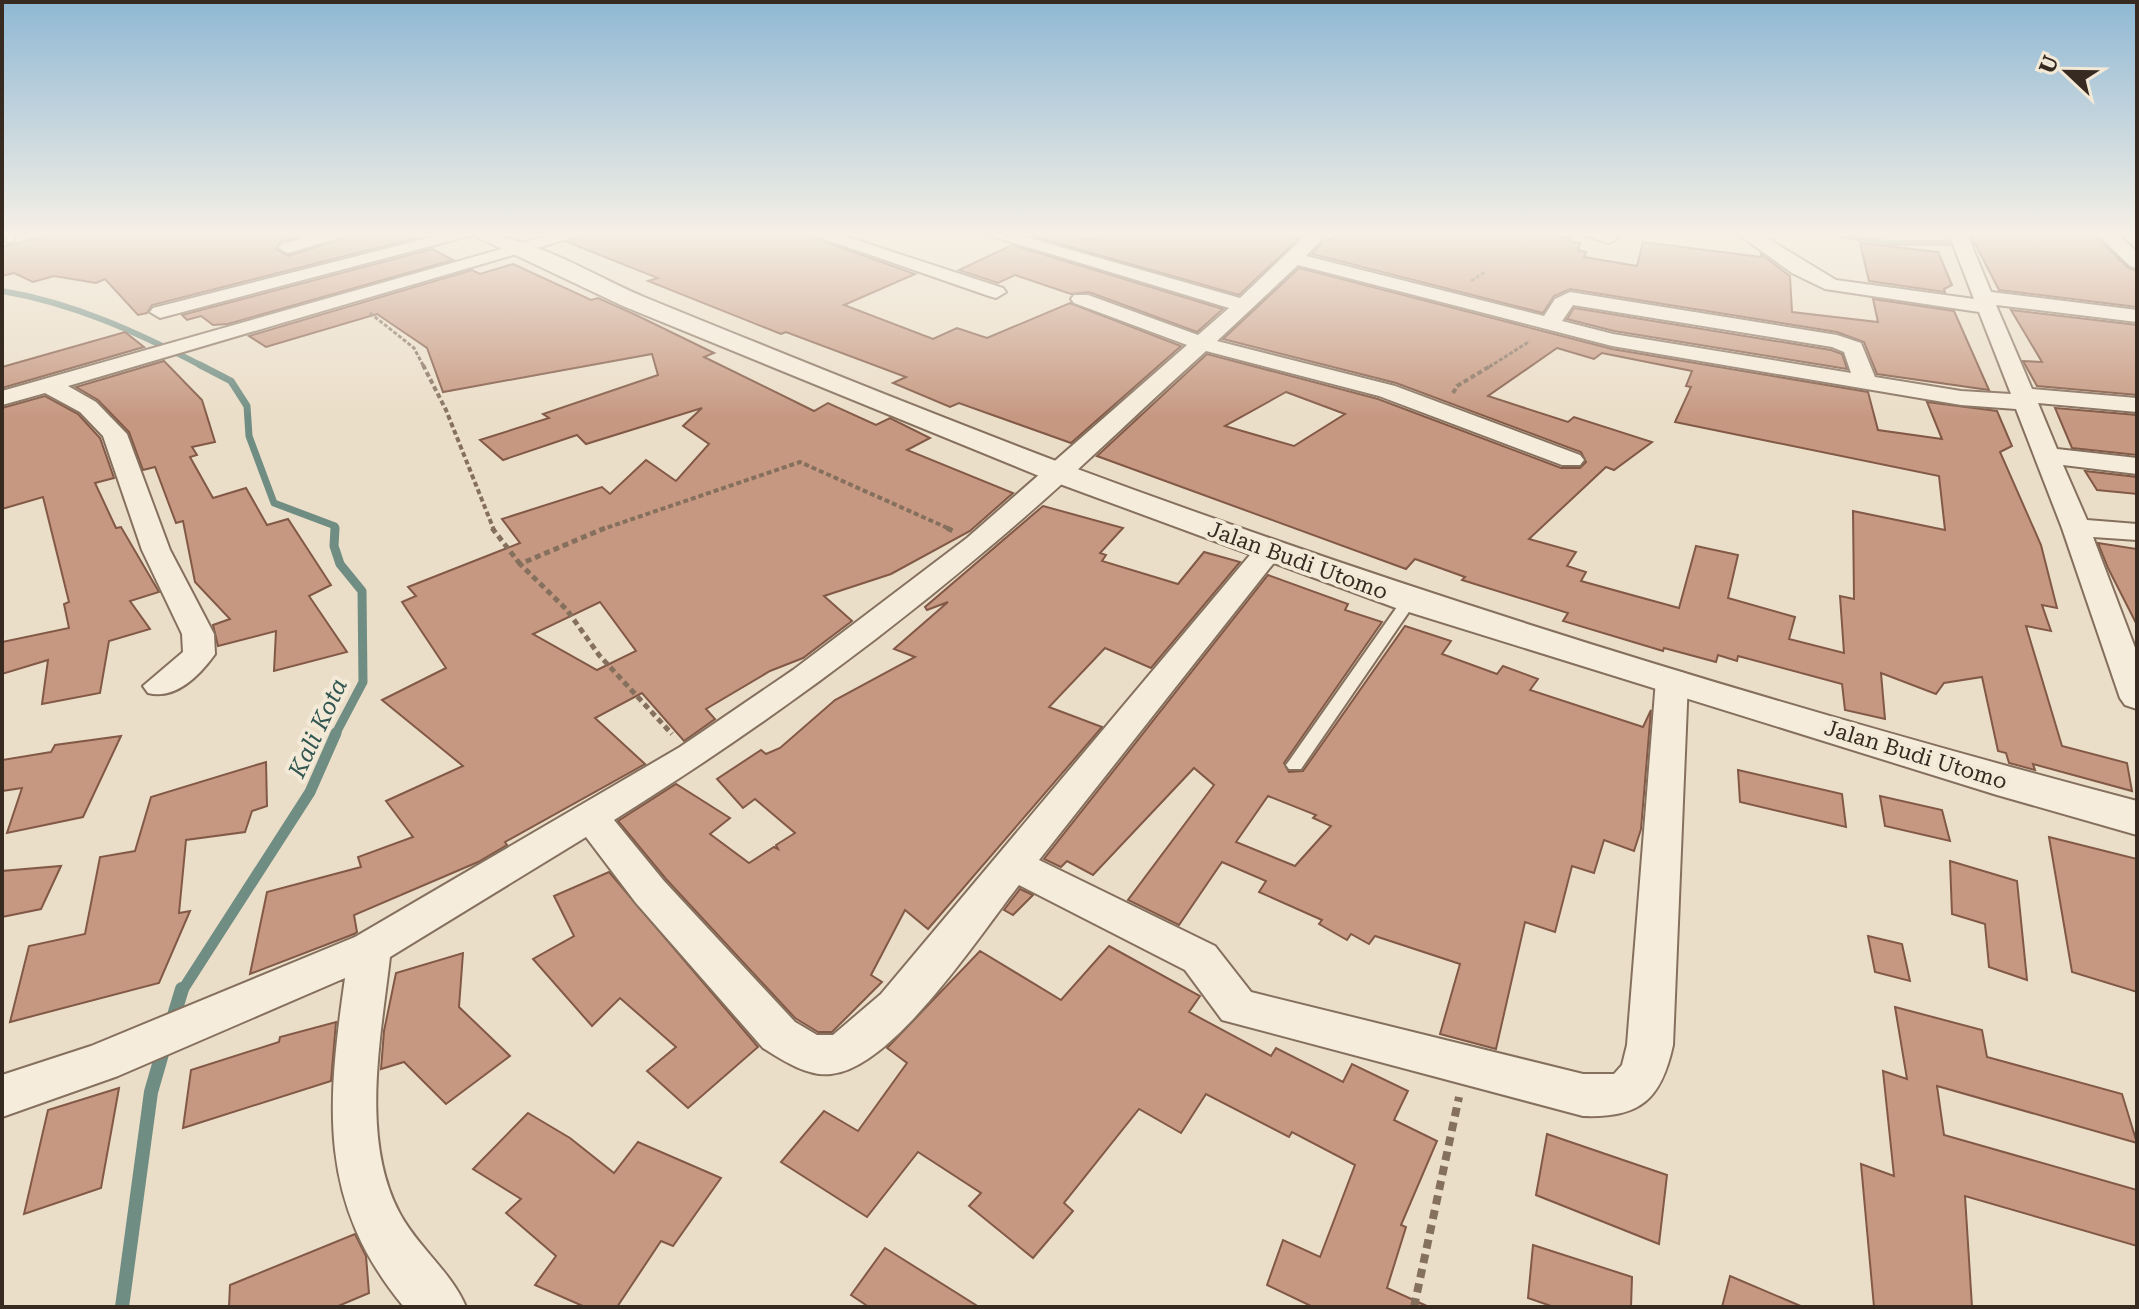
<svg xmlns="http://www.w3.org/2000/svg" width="2139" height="1309" font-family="'Roboto Serif',serif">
	<rect width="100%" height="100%" fill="#ebdec8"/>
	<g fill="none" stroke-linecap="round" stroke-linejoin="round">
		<!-- stream-far4 -->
		<g stroke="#708d83" stroke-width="6">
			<path d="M1837 234 1885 243H1984"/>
			<path d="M2 291C74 303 139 333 204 367"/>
		</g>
		<!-- stream-far3 -->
		<path stroke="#708d83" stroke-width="7" d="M200 365 231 381 247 406 249 436 274 503 335 526V530"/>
		<!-- stream-far2 -->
		<path stroke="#708d83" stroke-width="9" d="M335 528 334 546 340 564 362 591 363 682 335 735"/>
		<!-- stream-far1 -->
		<path stroke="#708d83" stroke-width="11" d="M182 991 310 792 336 733"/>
		<!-- stream -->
		<g stroke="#708d83" stroke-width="14">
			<path d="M172 1022 182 989"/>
			<path d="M122 1307 151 1092 164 1047"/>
		</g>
	</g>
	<!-- building -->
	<g fill="#c69881" stroke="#825946" stroke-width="2" fill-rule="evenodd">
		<path d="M53 234H307L280 242 276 249 289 256 355 234H415L416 238 152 305 147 313 138 315 105 279 96 283 54 276 33 282 14 273 2 276V247Z"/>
		<path d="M587 234H803L915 274 844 305 933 339 957 328 987 338 1070 303 1181 346 1071 443 959 403 950 407 893 383 906 377 786 332 781 334 648 281 658 278 567 242Z"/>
		<path d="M1068 234 1093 240 1104 234H1284L1299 238 1239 295 1032 236Z"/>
		<path d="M1339 234H1541L1571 238 1570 242 1580 243 1578 250 1586 252 1584 257 1637 266 1643 242 1761 257V254L1790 276 1792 312 1878 322 1873 299 1954 311 1989 390 1877 374 1864 342 1837 332 1570 289 1554 296 1543 313 1312 254 1322 243Z"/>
		<path d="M1970 234H2094L2128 268 2137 271V307L1999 290Z"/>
		<path d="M1860 243 1938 252 1952 285 1944 289 1945 292 1869 281Z"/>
		<path d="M1012 245 1223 309 1197 332 1089 292 1071 294 1015 275 998 283 959 270Z"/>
		<path d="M432 249 453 260 228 324 213 325 201 316 187 320 182 315Z"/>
		<path d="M513 264 591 300 598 298 636 315 714 353 704 357 814 411 828 403 876 425 890 418 930 438 907 450 1013 493 970 531 891 574 824 596 852 621 803 658 770 671 706 709 715 719 684 741 642 693 595 718 645 764 505 842 507 845 478 862 354 915 357 932 354 934 250 974 267 892 361 867 358 857 413 837 386 801 463 766 382 700 446 668 402 602 416 596 408 587 520 543 502 519 602 487 610 494 646 460 676 481 709 444 683 426 702 408 586 444 577 435 503 460 480 440 549 418 543 414 658 375 652 354 443 392 427 348 377 314 266 347 249 336 472 270 480 274ZM600 602 636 651 597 670 533 634Z"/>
		<path d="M1299 268 1612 349 1868 392 1878 430 1942 439 1927 402 1997 411 2012 446 2000 452 2041 545 2057 608 2042 605 2051 631 2026 626 2062 746 2127 763 2132 791 2033 764 2035 770 2009 763 2006 753 1998 751 1982 677 1944 683 1936 694 1881 673 1885 719 1845 710 1842 684 1738 656 1737 661 1718 655 1716 662 1664 648 1663 651 1563 621 1568 613 1462 580 1465 577 1415 559 1406 569 1097 456 1207 354 1378 399 1561 468H1580L1586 462 1581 452 1396 383 1223 339ZM1557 348 1594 359 1602 353 1692 371 1686 386 1691 387 1675 422 1939 476 1945 530 1853 511 1854 599 1840 596 1844 653 1789 639 1795 617 1728 598 1738 555 1696 546 1679 608 1581 581 1586 572 1567 566 1576 552 1529 539 1606 467 1614 470 1652 442 1574 417 1568 422 1488 396ZM1286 392 1345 414 1294 446 1225 426Z"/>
		<path d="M1574 308 1831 350 1842 354 1847 369 1614 331 1567 319Z"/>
		<path d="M2011 310 2137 325V395L2037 386 2023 361 2042 362Z"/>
		<path d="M125 332 144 347 2 388V367Z"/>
		<path d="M164 361 202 400 215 442 192 447 197 455 190 457 213 498 246 488 267 525 288 519 331 585 309 596 347 652 274 671 276 631 218 646 213 625 230 619 195 582 183 521 176 523 155 467 143 470 129 432 98 400 76 387Z"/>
		<path d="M45 396 78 414 100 438 114 478 95 483 116 528 121 527 159 592 130 601 150 629 109 641 100 693 42 704 48 660 2 674V642L69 628 64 604 69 602 43 497 2 509V408Z"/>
		<path d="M2055 408 2137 415V455L2072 448Z"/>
		<path d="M2085 471 2137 477V494L2097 490Z"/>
		<path d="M1043 506 1123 528 1100 553 1106 555 1102 561 1178 584 1204 552 1240 562 1151 668 1105 648 1049 707 1102 727 928 929 905 910 871 975 882 982 832 1032H818L795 1018 666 879 618 821 676 784 730 818 710 834 749 863 774 847 778 849 776 845 795 833 755 799 743 808 717 779 761 750 766 754 780 748 835 700 915 657 894 649 948 602 927 610 925 607Z"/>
		<path d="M2098 543 2137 549V625L2108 568Z"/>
		<path d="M1268 575 1348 604 1345 610 1382 622 1284 763 1289 772 1303 771 1405 626 1451 641 1442 654 1497 674 1503 666 1538 679 1530 690 1643 727 1651 710 1641 829 1634 851 1604 840 1594 873 1572 866 1555 932 1525 922 1496 1049 1440 1034 1460 964 1375 936 1369 944 1351 934 1347 940 1319 924 1322 920 1259 892 1266 881 1222 862 1179 925 1128 900 1214 785 1194 768 1093 875 1067 861 1061 867 1044 859ZM1268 796 1316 815 1313 818 1331 826 1295 866 1236 842Z"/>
		<path d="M121 736 83 817 7 833 22 788 2 791V760L51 752 55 745Z"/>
		<path d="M266 762 267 806 252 811 245 832 186 840 179 913 190 911 159 983 10 1022 29 946 85 934 100 857 135 851 151 797Z"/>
		<path d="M1738 770 1842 794 1846 827 1740 802Z"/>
		<path d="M1880 796 1942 810 1950 841 1885 826Z"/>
		<path d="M2049 837 2137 859V992L2072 972Z"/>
		<path d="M1950 861 2017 881 2027 980 1989 967 1985 924 1952 914Z"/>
		<path d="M61 866 41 909 2 917V871Z"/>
		<path d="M609 872 758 1047 688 1108 647 1071 676 1047 620 998 592 1026 533 959 574 936 554 896Z"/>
		<path d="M1020 889 1033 895 1013 915 1004 910Z"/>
		<path d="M1868 936 1902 944 1910 981 1875 972Z"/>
		<path d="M1109 946 1200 996 1189 1012 1271 1056 1276 1048 1343 1082 1352 1064 1408 1091 1394 1120 1437 1141 1401 1225 1406 1227 1387 1288 1429 1307H1313L1267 1285 1283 1240 1320 1257 1355 1165 1292 1132 1289 1137 1206 1094 1181 1133 1139 1109 1064 1203 1073 1211 1033 1258 969 1206 981 1193 918 1152 867 1217 781 1162 824 1111 858 1131 907 1063 887 1048 980 951 1061 1000Z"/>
		<path d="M463 953 459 1007 510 1056 446 1104 404 1062 381 1069 384 1031 396 973Z"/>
		<path d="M1895 1007 1982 1030 1987 1057 2122 1094 2137 1143 1937 1086 1944 1135 2137 1190V1246L1965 1196 1972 1307H1874L1861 1164 1894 1176 1883 1071 1907 1079Z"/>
		<path d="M336 1022 331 1081 183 1128 191 1070 279 1042 280 1037Z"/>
		<path d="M119 1088 101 1188 24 1214 48 1110Z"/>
		<path d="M528 1113 570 1138 614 1173 638 1142 721 1178 673 1246 661 1241 617 1307H585L535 1285 556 1256 506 1213 521 1199 473 1169Z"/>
		<path d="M1547 1134 1667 1175 1659 1244 1536 1195Z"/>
		<path d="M355 1234 366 1256 369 1293 336 1307H229L230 1285Z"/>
		<path d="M1533 1245 1632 1277 1631 1307H1554L1528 1298Z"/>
		<path d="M885 1248 979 1307H869L851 1295Z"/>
		<path d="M1730 1276 1803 1307H1722Z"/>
	</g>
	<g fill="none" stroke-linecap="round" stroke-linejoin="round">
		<!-- service casing -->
		<g stroke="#85705e" stroke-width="4">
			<g id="service">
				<path d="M7 234H16L13 242H7Z"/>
				<path d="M1409 595 1417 600 1301 769H1289L1286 765 1289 761 1404 597Z"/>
			</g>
		</g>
		<!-- minor casing -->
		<g stroke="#85705e" stroke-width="4">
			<g id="minor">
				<path d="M320 234H352L288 253 279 248 282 244Z"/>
				<path d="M444 234H476L160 318 150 312 153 308Z"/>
				<path d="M554 234H584L68 386 96 402 127 434 170 550 214 634 215 654C200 675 176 700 148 693L143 686 183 652 182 634 142 550 103 436 80 412 45 393 2 405V391Z"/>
				<path d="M810 234H838L1003 288 1006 292 996 298 989 296Z"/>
				<path d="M985 234H1015L1240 298 1307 234H1326L1306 256 1544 316 1555 299 1570 292 1837 335 1861 343 1875 377 1961 391 2011 394 1979 312 1825 289 1792 273 1738 234H1760L1836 280 1974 299 1949 234H1967L1991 292 2137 310V322L1996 305 2032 389 2137 398V412L2038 403 2057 449 2137 458V474L2063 465 2087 520 2137 524V540L2093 537 2137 653V709L2125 705 2120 698 2062 528 2016 409 1961 405 1612 346 1298 265 1217 341 1395 386 1580 455 1584 460 1580 465H1562L1379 396 1206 351C1133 417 1062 487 986 550 869 649 744 739 614 820L664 881 795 1022 817 1035H833L881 994 1260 543H1280L1284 549 1280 555 1039 860 1215 946 1251 992 1583 1074H1614L1622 1065 1627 1045 1656 680 1660 673 1672 670 1684 673 1688 680 1673 1045C1661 1100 1640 1118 1583 1116L1222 1020 1185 970 1019 885C980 934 894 1068 831 1074 808 1077 782 1060 763 1048L636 903 586 837 390 957C381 1037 360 1137 399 1212 417 1247 451 1271 466 1307H404C317 1202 327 1105 345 978L118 1076 2 1117V1075L91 1046 355 937 680 747 793 670 967 538 1187 345 1074 303 1071 299 1074 295H1088L1198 335 1229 308ZM1573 305 1832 347 1844 352 1851 373 1613 334 1562 321Z"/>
				<path d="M1580 234H1615L1618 238 1609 243Z"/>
				<path d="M2097 234H2117L2137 252V268L2130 266Z"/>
			</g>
		</g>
		<!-- tertiary casing -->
		<g stroke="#85705e" stroke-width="4">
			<path id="tertiary" d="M471 234C531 234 589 274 644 297 786 355 929 413 1072 467 1421 597 1778 706 2137 801V835L1997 795 1396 608 1049 480 623 306Z"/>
		</g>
		<!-- path-far3 -->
		<g stroke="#85705e" stroke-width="3" stroke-dasharray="4 2" stroke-linecap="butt">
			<path d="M1471 281 1485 272"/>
			<path d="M370 313 414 348 424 367"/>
			<path d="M1489 367 1530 341"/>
		</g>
		<!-- path-far2 -->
		<g stroke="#85705e" stroke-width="4" stroke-dasharray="5 3" stroke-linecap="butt">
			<path d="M423 365 446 410 494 530"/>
			<path d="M1453 393 1457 386 1492 365"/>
			<path d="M600 530 800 462 952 530"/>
		</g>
		<!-- path-far1 -->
		<g stroke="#85705e" stroke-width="5" stroke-dasharray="6 4" stroke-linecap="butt">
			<path d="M492 528 520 564"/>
			<path d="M605 528 520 564 567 610 599 655 672 734"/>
			<path d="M947 528 955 532"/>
		</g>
		<!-- path -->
		<path stroke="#85705e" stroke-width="8" stroke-dasharray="9 6" stroke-linecap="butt" d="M1414 1307 1459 1097"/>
		<!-- service -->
		<use href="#service" fill="#f6ecdb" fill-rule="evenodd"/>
		<!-- minor -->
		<use href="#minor" fill="#f6ecdb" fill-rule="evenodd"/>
		<!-- tertiary -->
		<use href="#tertiary" fill="#f6ecdb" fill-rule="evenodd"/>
	</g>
	<!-- sky -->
	<linearGradient id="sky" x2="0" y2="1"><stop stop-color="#8fb8d4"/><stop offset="0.56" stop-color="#f6f0e6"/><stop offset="1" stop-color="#f6f0e6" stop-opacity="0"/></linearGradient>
	<rect width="2139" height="418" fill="url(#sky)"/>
	<g text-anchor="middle" stroke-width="8" stroke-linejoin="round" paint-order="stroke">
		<!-- street labels -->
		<g font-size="22" fill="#372a21" stroke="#f3e9d7">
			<text transform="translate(1298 560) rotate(20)" y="8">Jalan Budi Utomo</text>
			<text transform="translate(1916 754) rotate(17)" y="8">Jalan Budi Utomo</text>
		</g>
		<!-- water labels -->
		<g font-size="24" font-style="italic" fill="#315550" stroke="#f3e9d7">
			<text transform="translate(318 728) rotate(-65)" y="8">Kali Kota</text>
		</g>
	</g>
	<!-- border -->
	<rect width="2139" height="1309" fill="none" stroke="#372a21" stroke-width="8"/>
	<!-- north arrow -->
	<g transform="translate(2067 72) rotate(292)" stroke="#f3e9d7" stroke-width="6" paint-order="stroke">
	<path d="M0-6L14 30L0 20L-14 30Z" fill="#372a21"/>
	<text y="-12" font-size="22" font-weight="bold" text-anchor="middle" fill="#372a21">U</text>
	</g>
</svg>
